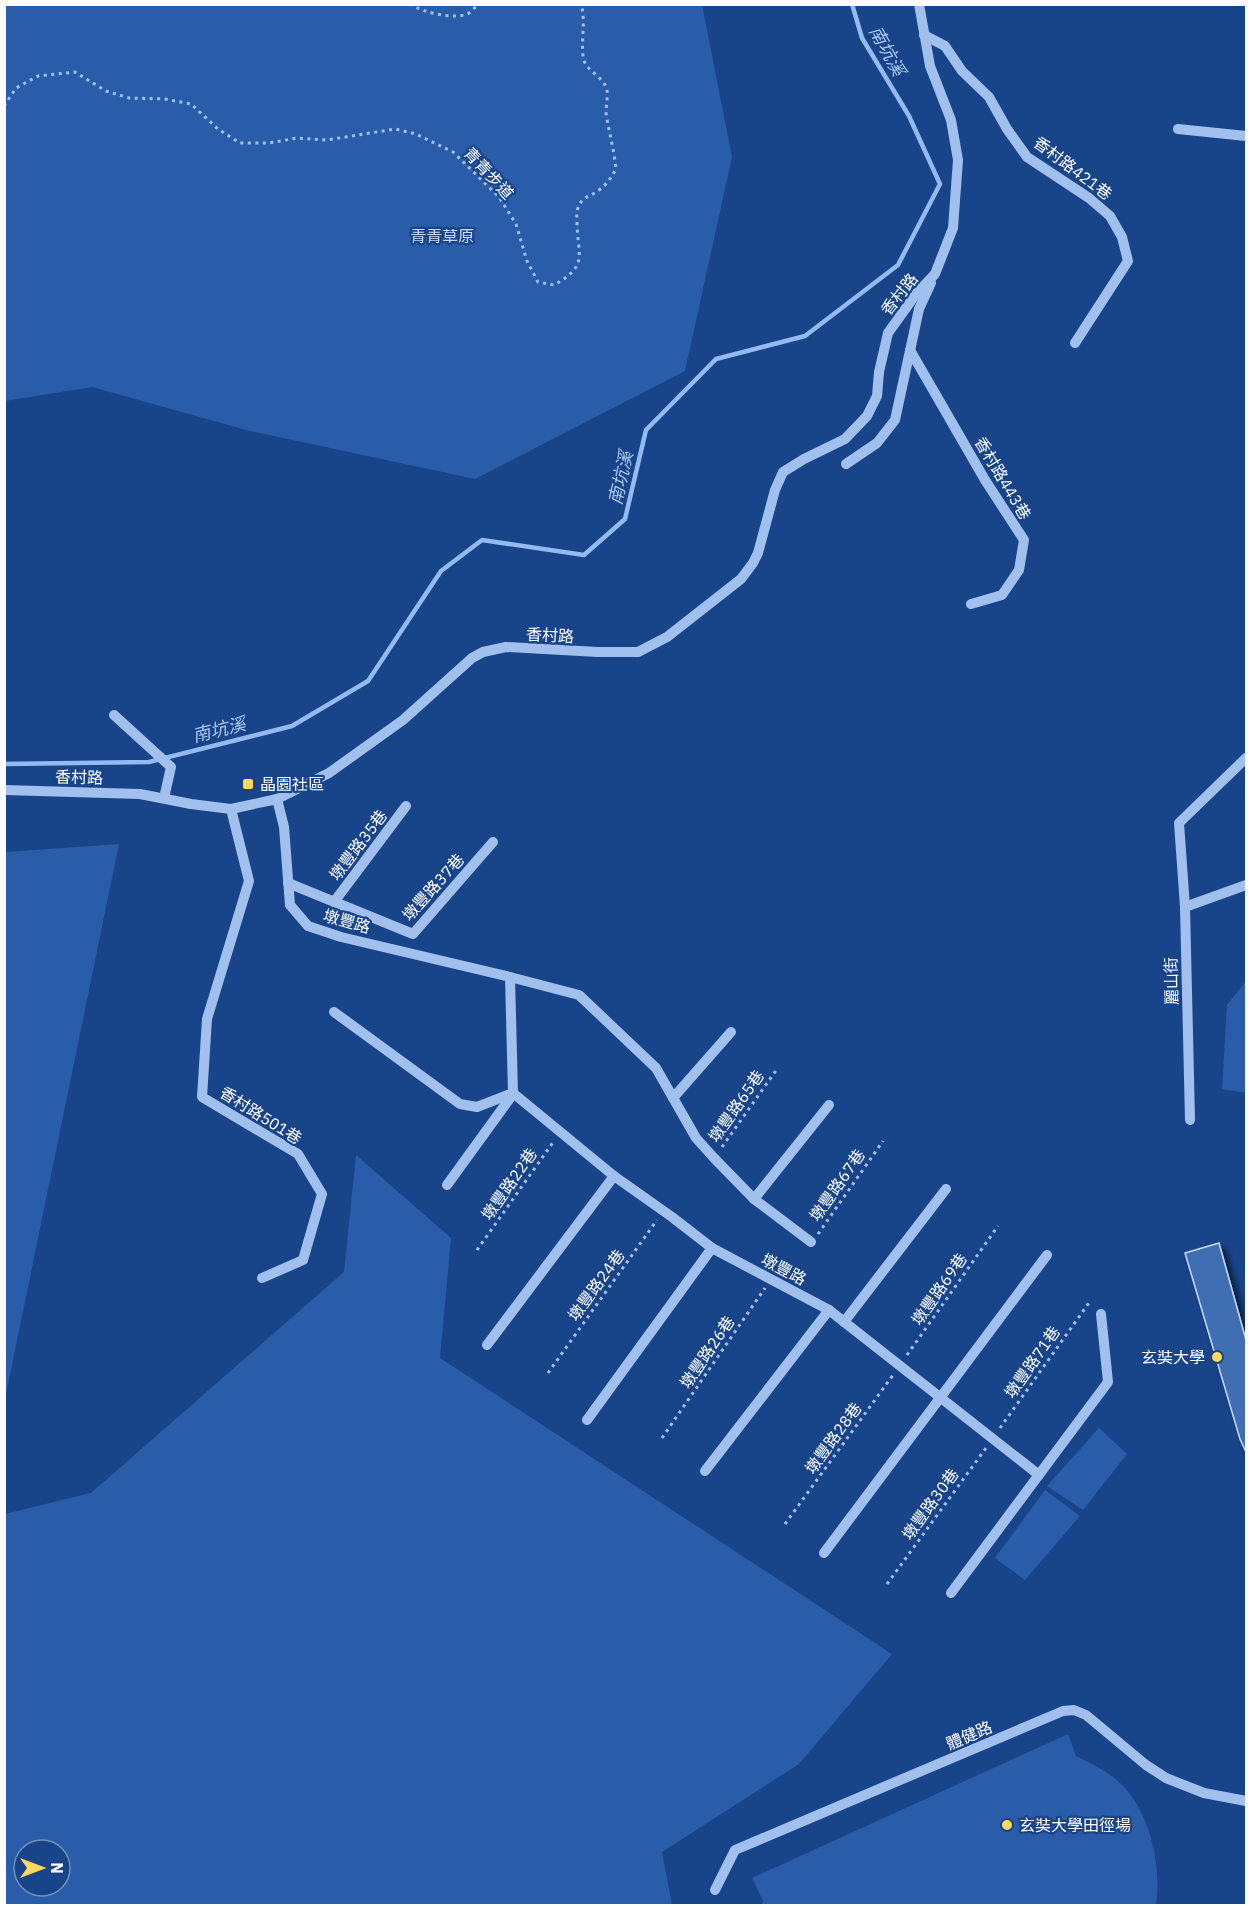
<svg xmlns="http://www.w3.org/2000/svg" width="1251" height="1910" font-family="'IBM Plex Sans','Noto Sans TC',sans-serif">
	<defs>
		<filter id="shadow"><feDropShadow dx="5.5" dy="5.5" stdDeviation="3" flood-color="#0009"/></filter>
	</defs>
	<rect width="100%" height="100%" fill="#18448a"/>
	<!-- green -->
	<g fill="#2a5da9" fill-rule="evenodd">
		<path d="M5 4 702 5 732 157 685 371 475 479 250 431 92 387 5 401Z"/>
		<path d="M119 844 5 1399V852Z"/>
		<path d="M1246 981V1093L1222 1089 1227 1005Z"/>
		<path d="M356 1155 451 1238 440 1358 892 1654 799 1764 662 1852 672 1905H5V1514L91 1493 344 1272ZM24 1850H60V1886H24Z"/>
		<path d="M1099 1428 1127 1454 1083 1510 1047 1486Z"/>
		<path d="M1045 1490 1080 1516 1025 1580 995 1558Z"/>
		<path d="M1068 1734 1076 1756C1092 1764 1107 1771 1120 1783 1150 1811 1162 1866 1156 1905H762L763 1901 752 1878Z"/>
	</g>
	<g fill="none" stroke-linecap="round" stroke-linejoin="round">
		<!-- stream -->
		<path stroke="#93baf1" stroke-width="4.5" d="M4 764 149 762 292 726 368 681 441 571 482 540 584 555 625 519 646 430 716 359 805 336 898 265 940 184 909 116 862 38 852 4"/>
	</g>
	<!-- building -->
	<path fill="#406eb3" stroke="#c7dcfa" stroke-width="1.5" filter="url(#shadow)" d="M1219 1243 1246 1340V1452L1240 1439 1185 1253Z"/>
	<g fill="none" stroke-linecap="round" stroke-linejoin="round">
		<!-- path -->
		<g stroke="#a1c0ee" stroke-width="3" stroke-dasharray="3 4.5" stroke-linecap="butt">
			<path d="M410 4C422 12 453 20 467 14 471 13 475 7 478 4"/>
			<path d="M4 106 16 88 38 76 75 72 106 91 129 98 165 99 191 104 218 129 240 143H269L297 138 327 140 395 129 416 134 453 152 499 197 516 224 527 261 538 282 554 285C590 265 577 255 577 222 577 217 576 212 578 208 582 196 590 197 599 190 607 184 611 178 616 169 614 150 609 132 606 113 606 105 608 97 607 90 604 76 584 71 583 56 581 38 586 22 581 4"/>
			<path d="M722 1147 777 1069"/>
			<path d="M818 1234 883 1141"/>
			<path d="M477 1250 554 1141"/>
			<path d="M907 1355 998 1226"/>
			<path d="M548 1373 657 1220"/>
			<path d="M1000 1428 1091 1300"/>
			<path d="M662 1438 765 1288"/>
			<path d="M785 1524 893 1375"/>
			<path d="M887 1584 986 1448"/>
		</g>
		<!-- minor -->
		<g stroke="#a1c0ee" stroke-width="10">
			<path d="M924 35 945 46 962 71 989 97 1007 129 1027 157 1089 198 1110 216 1122 237 1128 261 1075 343"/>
			<path d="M1178 129 1246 136"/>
			<path d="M910 350 985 480 1024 540 1019 570 1002 595 971 604"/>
			<path d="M846 464 877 443 895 420 919 309 931 283"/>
			<path d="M114 715 171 767 164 798"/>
			<path d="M4 790 140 794 191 804 231 809 277 799 329 773 403 720 472 658 483 652 506 647 598 652H638L667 637 741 579 753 563 758 553 775 490 783 472 804 459 845 439 867 416 877 396 879 372 888 333 916 294 935 274 953 228 958 160 951 120 930 66 919 4"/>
			<path d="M277 799 284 827 290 905 308 926 341 937 510 977 513 1093 614 1176 672 1217 712 1248 829 1310 1039 1475"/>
			<path d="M231 809 249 881 207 1019 202 1097 298 1154 322 1194 303 1260 262 1278"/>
			<path d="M288 883 413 934 493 842"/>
			<path d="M334 902 406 806"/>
			<path d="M1185 907 1179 823 1246 758"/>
			<path d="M510 977 579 995 656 1068 696 1138 714 1158 754 1199 811 1242"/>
			<path d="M334 1012 460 1104 477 1107 513 1093"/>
			<path d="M673 1098 731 1032"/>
			<path d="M1190 1120 1185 907 1246 885"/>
			<path d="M447 1185 513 1094"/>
			<path d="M754 1199 829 1105"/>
			<path d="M844 1322 946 1189"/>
			<path d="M487 1345 614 1176"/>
			<path d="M587 1420 712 1248"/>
			<path d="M705 1471 829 1310"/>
			<path d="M824 1553 1047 1255"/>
			<path d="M951 1593 1108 1382 1101 1314"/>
			<path d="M715 1890 735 1850 1063 1711 1074 1710 1086 1715 1146 1765 1166 1778 1204 1793 1246 1801"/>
		</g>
	</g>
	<!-- markers -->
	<g fill="#ffd85e" stroke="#18448a" stroke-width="2">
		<rect x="242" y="778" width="12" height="12" rx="3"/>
		<circle cx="1217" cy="1357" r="6"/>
		<circle cx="1007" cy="1825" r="6"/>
	</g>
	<g text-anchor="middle" stroke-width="4.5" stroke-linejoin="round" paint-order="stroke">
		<!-- street labels -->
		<g font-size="16" fill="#fff" stroke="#18448a">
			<text transform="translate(1073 168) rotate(37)" y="6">香村路421巷</text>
			<text transform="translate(489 173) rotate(47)" y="6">青青步道</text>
			<text transform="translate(899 294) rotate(-52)" y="6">香村路</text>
			<text transform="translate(1003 478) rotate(59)" y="6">香村路443巷</text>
			<text transform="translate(550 635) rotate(3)" y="6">香村路</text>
			<text transform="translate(79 777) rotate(1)" y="6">香村路</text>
			<text transform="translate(358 845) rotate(-53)" y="6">墩豐路35巷</text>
			<text transform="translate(433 887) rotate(-48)" y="6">墩豐路37巷</text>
			<text transform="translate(347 921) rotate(16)" y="6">墩豐路</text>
			<text transform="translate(1171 981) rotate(-91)" y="6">麗山街</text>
			<text transform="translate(736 1106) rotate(-55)" y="6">墩豐路65巷</text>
			<text transform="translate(261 1115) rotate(32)" y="6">香村路501巷</text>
			<text transform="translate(509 1184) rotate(-55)" y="6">墩豐路22巷</text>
			<text transform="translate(837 1185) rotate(-55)" y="6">墩豐路67巷</text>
			<text transform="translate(784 1269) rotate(28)" y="6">墩豐路</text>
			<text transform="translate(596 1285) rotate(-54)" y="6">墩豐路24巷</text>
			<text transform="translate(939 1289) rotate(-55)" y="6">墩豐路69巷</text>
			<text transform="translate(707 1352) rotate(-56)" y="6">墩豐路26巷</text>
			<text transform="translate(1032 1362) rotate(-55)" y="6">墩豐路71巷</text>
			<text transform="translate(833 1438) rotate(-54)" y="6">墩豐路28巷</text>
			<text transform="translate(930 1504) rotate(-54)" y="6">墩豐路30巷</text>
			<text transform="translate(969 1735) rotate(-23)" y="6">體健路</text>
		</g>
		<!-- park labels -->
		<g font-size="16" fill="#c7dcfa" stroke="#18448a">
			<text x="442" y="242">青青草原</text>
		</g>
		<!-- poi labels -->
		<g font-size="16" fill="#fff" stroke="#18448a" text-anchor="start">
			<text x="260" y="790">晶園社區</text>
			<text x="1205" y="1363" text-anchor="end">玄奘大學</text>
			<text x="1019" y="1831">玄奘大學田徑場</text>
		</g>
		<!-- water labels -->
		<g font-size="18" font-style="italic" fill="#adcaf5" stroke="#18448a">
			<text transform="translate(887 51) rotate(61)" y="6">南坑溪</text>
			<text transform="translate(621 478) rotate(-77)" y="6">南坑溪</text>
			<text transform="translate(219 730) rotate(-14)" y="6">南坑溪</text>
		</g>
	</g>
	<!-- border -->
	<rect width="1251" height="1910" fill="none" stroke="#ffffff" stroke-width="12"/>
	<!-- north arrow -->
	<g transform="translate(42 1868) rotate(90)"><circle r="28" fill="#18448a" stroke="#748fb9" stroke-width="1.5"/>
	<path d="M0-4.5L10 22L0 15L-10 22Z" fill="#ffd85e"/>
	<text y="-9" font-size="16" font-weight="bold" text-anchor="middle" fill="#ffffff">N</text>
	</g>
</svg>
